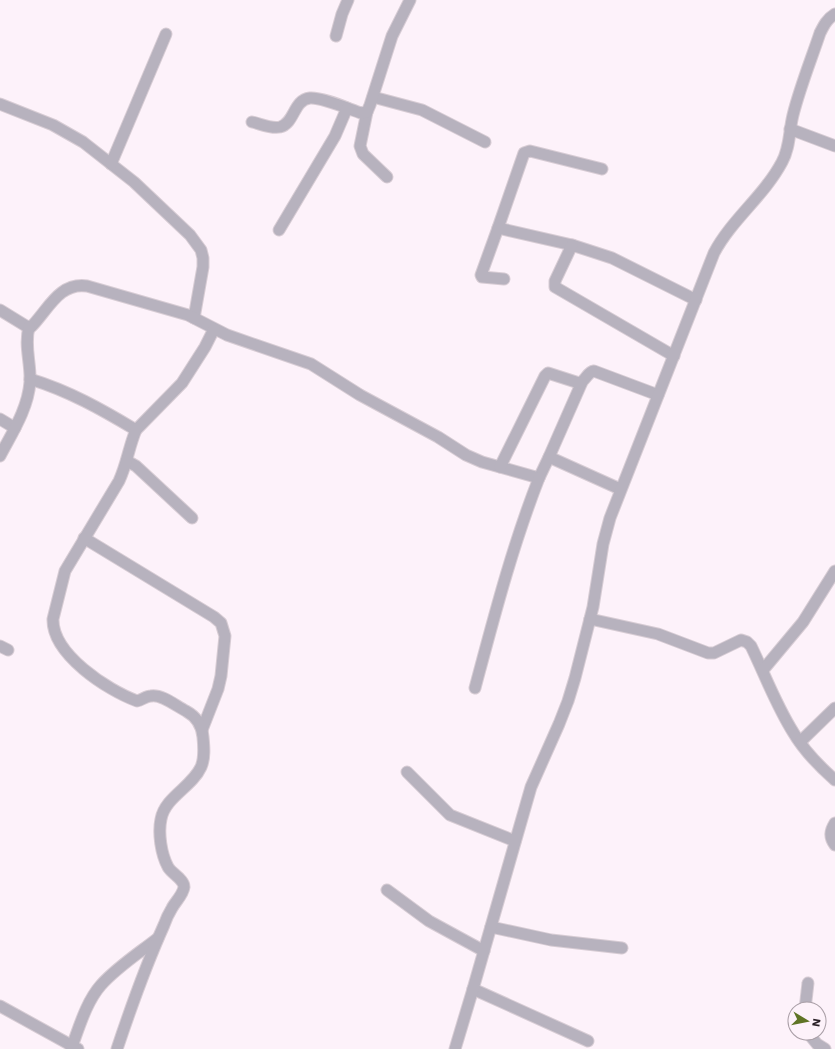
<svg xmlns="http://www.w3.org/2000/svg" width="835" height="1049" font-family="'Work Sans',sans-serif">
	<rect width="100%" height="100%" fill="#fdf2fa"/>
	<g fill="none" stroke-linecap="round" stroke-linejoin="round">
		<!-- street casing -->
		<g stroke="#d7ccd4" stroke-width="13">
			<g id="street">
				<path d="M336 36 342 14 348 0"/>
				<path d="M373 97 422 110 485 142"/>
				<path d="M0 104 53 125 83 142 134 182 190 235 201 250 203 258V267L194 318"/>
				<path d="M367 112 360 146 363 154 387 177"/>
				<path d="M252 122C261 124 271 129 280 127 295 123 293 100 310 98 322 97 349 109 361 113L367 112 370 105 392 36 410 0"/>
				<path d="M790 129 835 146"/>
				<path d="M111 164 166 34"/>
				<path d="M602 169 530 151 524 153 498 228 572 245 612 258 696 300"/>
				<path d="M498 228 481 275 482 277 504 279"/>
				<path d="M279 230 335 136 347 108"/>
				<path d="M572 245 555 281V287L674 356"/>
				<path d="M0 310 26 326 31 327C48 310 59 282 87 286L188 315 227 335 311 364 360 395 438 437 466 455 482 462 539 478 549 457 620 489"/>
				<path d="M30 379C69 391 101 409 136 430"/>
				<path d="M0 419 15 428"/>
				<path d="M0 456C12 433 28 409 30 382 31 363 24 346 29 327"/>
				<path d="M549 457 582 382"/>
				<path d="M127 461 136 466 192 518"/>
				<path d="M500 467 545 376 548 373 579 383C586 381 587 372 594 371L658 395"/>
				<path d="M84 538 214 617 221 623 225 636 221 676 218 689 202 730"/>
				<path d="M590 619 658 634 708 653H714L741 640 747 642 751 646C765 675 776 705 793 732 804 751 819 766 835 780"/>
				<path d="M0 646 8 650"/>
				<path d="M763 670 803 622 835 571"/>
				<path d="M475 688C494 617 512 547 539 478"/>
				<path d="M800 742 835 708"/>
				<path d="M407 772 450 815 515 841"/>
				<path d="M835 823C830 831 829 837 835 845"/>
				<path d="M387 890 429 921 484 951"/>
				<path d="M491 927 551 940 622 948"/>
				<path d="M473 989 588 1041"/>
				<path d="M0 1006 78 1049"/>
				<path d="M805 1009 808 983"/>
				<path d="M808 1033 817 1044 825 1049"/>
				<path d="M71 1049C79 1028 86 1002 101 985 117 967 139 953 158 938"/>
				<path d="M117 1049C131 1007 146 965 164 925 166 919 169 913 172 908 175 902 183 895 184 887 184 879 172 874 168 867 161 854 158 833 161 819 165 797 192 787 201 767 205 758 204 747 203 737 202 725 197 717 186 711 176 706 162 694 151 696 146 696 142 700 137 701 107 690 52 654 53 619L65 571 119 481C127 464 129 446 136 430L182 383 205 347 214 329"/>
				<path d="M455 1049 473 989 531 787 559 724 568 701 575 678 593 607 603 544 610 518 714 253C732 219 764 196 782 162 790 148 789 131 793 115 800 87 811 60 820 33 824 25 827 19 835 14"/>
			</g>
		</g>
		<!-- street -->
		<use href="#street" stroke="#b7b2be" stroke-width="11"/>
	</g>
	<!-- north arrow -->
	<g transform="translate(807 1021) rotate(100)"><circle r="19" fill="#fdf2fa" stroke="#a99ea6"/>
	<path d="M0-3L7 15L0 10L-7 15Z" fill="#5f7425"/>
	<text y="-6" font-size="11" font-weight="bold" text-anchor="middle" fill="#2a2027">N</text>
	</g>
</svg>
